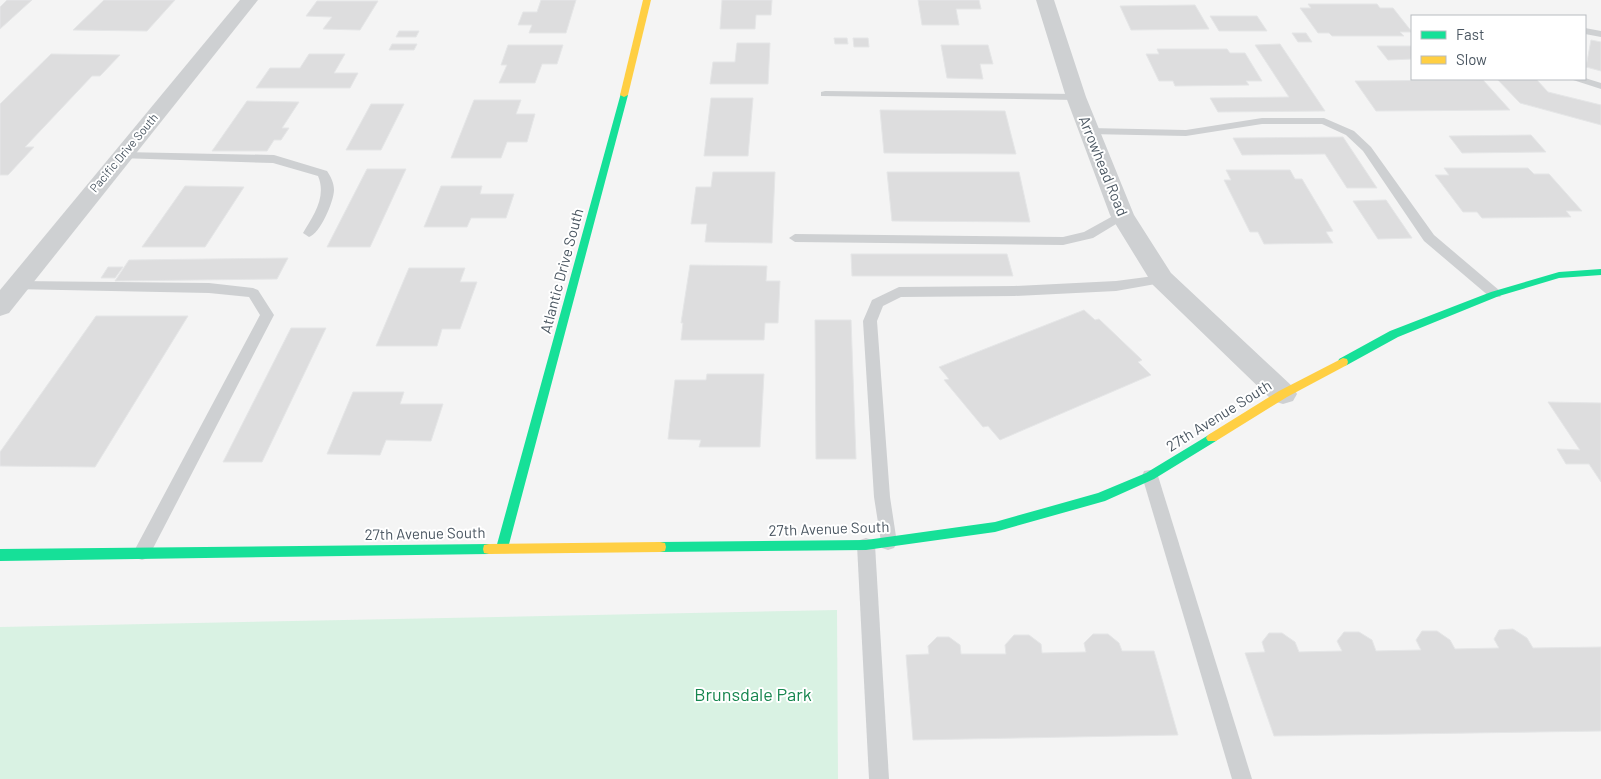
<svg xmlns="http://www.w3.org/2000/svg" width="1601" height="779" font-family="Barlow,sans-serif">
	<rect width="100%" height="100%" fill="#f4f4f4"/>
	<!-- green -->
	<path fill="#d9f2e3" d="M837 610 838 779H0V627Z"/>
	<!-- building -->
	<g fill="#ddddde" stroke="#e5e6e7">
		<path d="M7 0H32L0 29V7Z"/>
		<path d="M104 0H175L147 31 73 30Z"/>
		<path d="M541 0H576L566 33H529L532 25H518L523 12H537Z"/>
		<path d="M722 0H772L771 15H756L755 29H720Z"/>
		<path d="M918 0H979L981 9H956L959 25H922Z"/>
		<path d="M317 1H378L360 30 323 29 332 17 306 16Z"/>
		<path d="M1308 4H1377L1380 8H1393L1412 32H1400L1404 36H1332L1329 33H1318L1300 8H1311Z"/>
		<path d="M1195 5 1209 29 1131 30 1120 6Z"/>
		<path d="M1210 16H1257L1267 31H1219Z"/>
		<path d="M399 31H419L416 37H396Z"/>
		<path d="M1292 33H1306L1312 42H1298Z"/>
		<path d="M834 38H847L848 44H835Z"/>
		<path d="M853 38H868L869 47H854Z"/>
		<path d="M1591 40 1601 42V71L1586 67Z"/>
		<path d="M737 43H770L768 84H710L713 62H735Z"/>
		<path d="M392 44H417L414 50H389Z"/>
		<path d="M1280 44 1325 111 1218 112 1210 98 1289 97 1255 45Z"/>
		<path d="M508 45H563L557 64H542L535 83H499L507 65H501Z"/>
		<path d="M941 45H988L993 64H980L983 79 947 78Z"/>
		<path d="M1377 46H1412V59L1388 60Z"/>
		<path d="M1157 49H1227L1230 53H1245L1262 81H1246L1249 85 1175 86 1173 81H1159L1146 54H1159Z"/>
		<path d="M51 54 120 55 100 76H92L25 147H34L8 175H0V104Z"/>
		<path d="M309 54H345L334 73H358L350 88H256L270 68H300Z"/>
		<path d="M1497 79H1536L1548 92 1601 105V125L1520 103Z"/>
		<path d="M1483 80 1510 110 1376 111 1355 81Z"/>
		<path d="M711 98H753L748 156H704Z"/>
		<path d="M474 100H521L516 114H535L527 142H507L501 158H451Z"/>
		<path d="M247 101 299 102 282 128H289L281 140H274L267 151H212Z"/>
		<path d="M371 104H404L381 150H346Z"/>
		<path d="M880 110 1005 111 1016 154 884 153Z"/>
		<path d="M1531 135 1546 152 1462 153 1449 136Z"/>
		<path d="M1343 137 1377 188H1347L1325 154 1242 155 1233 138Z"/>
		<path d="M1444 168H1528L1534 174H1549L1582 211H1566L1571 217 1482 218 1477 212H1463L1435 175H1449Z"/>
		<path d="M367 169H406L370 247H327Z"/>
		<path d="M1226 170H1290L1295 179H1302L1333 231 1326 232 1333 243 1264 244 1258 232H1250L1224 180H1231Z"/>
		<path d="M713 172H775L772 243 705 242 707 224H691L696 187H711Z"/>
		<path d="M887 172H1019L1030 222 892 221Z"/>
		<path d="M185 186 244 187 205 247H142Z"/>
		<path d="M441 186H482L480 194H514L506 218H471L467 227H424Z"/>
		<path d="M1386 200 1412 238 1378 239 1353 201Z"/>
		<path d="M851 254H1007L1013 276H852Z"/>
		<path d="M288 258 277 279 115 281 129 260Z"/>
		<path d="M690 265 767 266 766 281H780L778 323H765L764 340H681L683 323H681Z"/>
		<path d="M108 267H123L115 278H101Z"/>
		<path d="M409 268H465L460 282H477L460 329H442L437 346H376Z"/>
		<path d="M1084 310 1095 320 1099 319 1142 360 1138 362 1151 375 1000 440 988 426 983 427 944 380 949 379 939 367Z"/>
		<path d="M96 316H188L95 467 0 466V452Z"/>
		<path d="M815 320H851L856 459H816Z"/>
		<path d="M291 328H326L262 462H223Z"/>
		<path d="M707 374H764L760 447H699L701 440 668 439 675 380H706Z"/>
		<path d="M353 392H404L400 404H443L431 441 386 440 380 455 327 454Z"/>
		<path d="M1548 402 1601 403V482L1589 464H1566L1557 449 1580 450Z"/>
		<path d="M1513 629 1527 638 1533 648 1601 647V731L1274 736 1245 653 1265 652 1262 642 1269 633H1282L1295 642 1299 652 1342 651 1337 641 1344 632H1359L1372 640 1376 651 1421 650 1416 640 1422 631H1437L1450 640 1455 649 1499 648 1494 639 1499 630Z"/>
		<path d="M1093 634H1108L1119 643 1122 651H1154L1178 735 913 740 906 655 929 654 928 646 937 637H949L960 645 961 654H1006L1005 645 1014 635H1029L1041 644 1042 653 1086 652 1084 643Z"/>
	</g>
	<g fill="none" stroke-linecap="round" stroke-linejoin="round">
		<!-- lane -->
		<g fill="#ced0d2" fill-rule="evenodd">
			<path d="M1585 28 1601 31V37L1585 34Z"/>
			<path d="M1585 78 1601 83V89L1570 79Z"/>
			<path d="M825 91 1076 94 1081 97 1076 100 821 96V92Z"/>
			<path d="M1262 118H1324L1354 131 1371 147 1434 235 1500 291 1502 294 1500 297H1490L1424 241 1363 151 1346 135 1322 124H1262L1186 136 1089 134 1083 131 1089 128 1186 130Z"/>
			<path d="M123 152 274 155 327 171C331 177 334 183 334 190 334 201 320 234 309 237L303 233C313 216 327 197 318 176L273 163 119 158 117 156Z"/>
			<path d="M1122 211 1126 212 1128 215 1126 218 1093 238 1063 245 795 242 789 238 795 234 1063 237 1084 232Z"/>
			<path d="M1162 275 1167 276 1169 279 1167 282 1116 291 1014 296 901 297 883 306 877 321 890 497 897 543 894 548 888 550 882 548 874 497 863 321 872 300 899 287 1014 286 1116 281Z"/>
			<path d="M18 281 209 283 253 288 258 290 274 315 148 558 142 560 136 558 133 553 260 315 249 297 209 293 13 289 11 286 13 283Z"/>
			<path d="M1150 470 1156 471 1158 476 1252 779H1232L1142 476 1144 471Z"/>
			<path d="M866 538 872 540 875 545 889 779H869L857 545 860 540Z"/>
		</g>
		<!-- street -->
		<g fill="#ced0d2" fill-rule="evenodd">
			<path d="M240 0H258L9 313 0 316V290Z"/>
			<path d="M1036 0H1054L1086 97 1134 215 1171 273 1293 387 1297 394 1293 401 1283 404 1273 401 1153 285 1110 215 1066 97Z"/>
		</g>
		<!-- fast -->
		<g fill="#16e098" fill-rule="evenodd">
			<path d="M621 93 628 95 508 548 507 552 502 553 497 552 496 548Z"/>
			<path d="M1601 269V275L1559 278 1499 296 1398 337 1347 365 1343 366 1338 362 1339 359 1390 331 1491 292 1559 272Z"/>
			<path d="M1212 433 1216 435 1218 438 1216 441 1154 479 1105 501 995 532 866 550 660 552 655 551 654 547 655 543 660 542 866 540 995 522 1098 493 1146 473Z"/>
			<path d="M489 544 494 545 495 549 494 553 489 554 0 561V549Z"/>
		</g>
		<!-- slow -->
		<g fill="#ffcf43" fill-rule="evenodd">
			<path d="M643 0H651L628 95 624 97 620 95Z"/>
			<path d="M1343 358 1347 359 1348 362 1347 365 1287 397 1216 441H1208L1206 438 1208 435 1279 391Z"/>
			<path d="M660 542 665 543 666 547 665 551 660 552 489 554 484 553 483 549 484 545 489 544Z"/>
		</g>
	</g>
	<g text-anchor="middle" stroke-width="4" stroke-linejoin="round" paint-order="stroke">
		<!-- far-street labels -->
		<g font-size="12" fill="#4a5661" stroke="#fff">
			<text transform="translate(124 153) rotate(-50)" y="4">Pacific Drive South</text>
		</g>
		<!-- street labels -->
		<g font-size="15" fill="#4a5661" stroke="#fff">
			<text transform="translate(1103 166) rotate(68)" y="5">Arrowhead Road</text>
			<text transform="translate(562 271) rotate(-75)" y="5">Atlantic Drive South</text>
			<text transform="translate(1219 416) rotate(-32)" y="5">27th Avenue South</text>
			<text transform="translate(829 529) rotate(-2)" y="5">27th Avenue South</text>
			<text transform="translate(425 534) rotate(-1)" y="5">27th Avenue South</text>
		</g>
		<!-- near-park labels -->
		<g font-size="18" fill="#17864f" stroke="#fff">
			<text x="753" y="701">Brunsdale Park</text>
		</g>
	</g>
	<!-- legend -->
	<rect x="1411" y="15" width="175" height="65" fill="#ffffff" stroke="#b7bbc0"/>
	<rect x="1421" y="31" width="25" height="8" fill="#16e098" stroke="#b7bbc0"/>
	<text x="1456" y="40" font-size="15" fill="#4a5661">Fast</text>
	<rect x="1421" y="56" width="25" height="8" fill="#ffcf43" stroke="#b7bbc0"/>
	<text x="1456" y="65" font-size="15" fill="#4a5661">Slow</text>
</svg>
